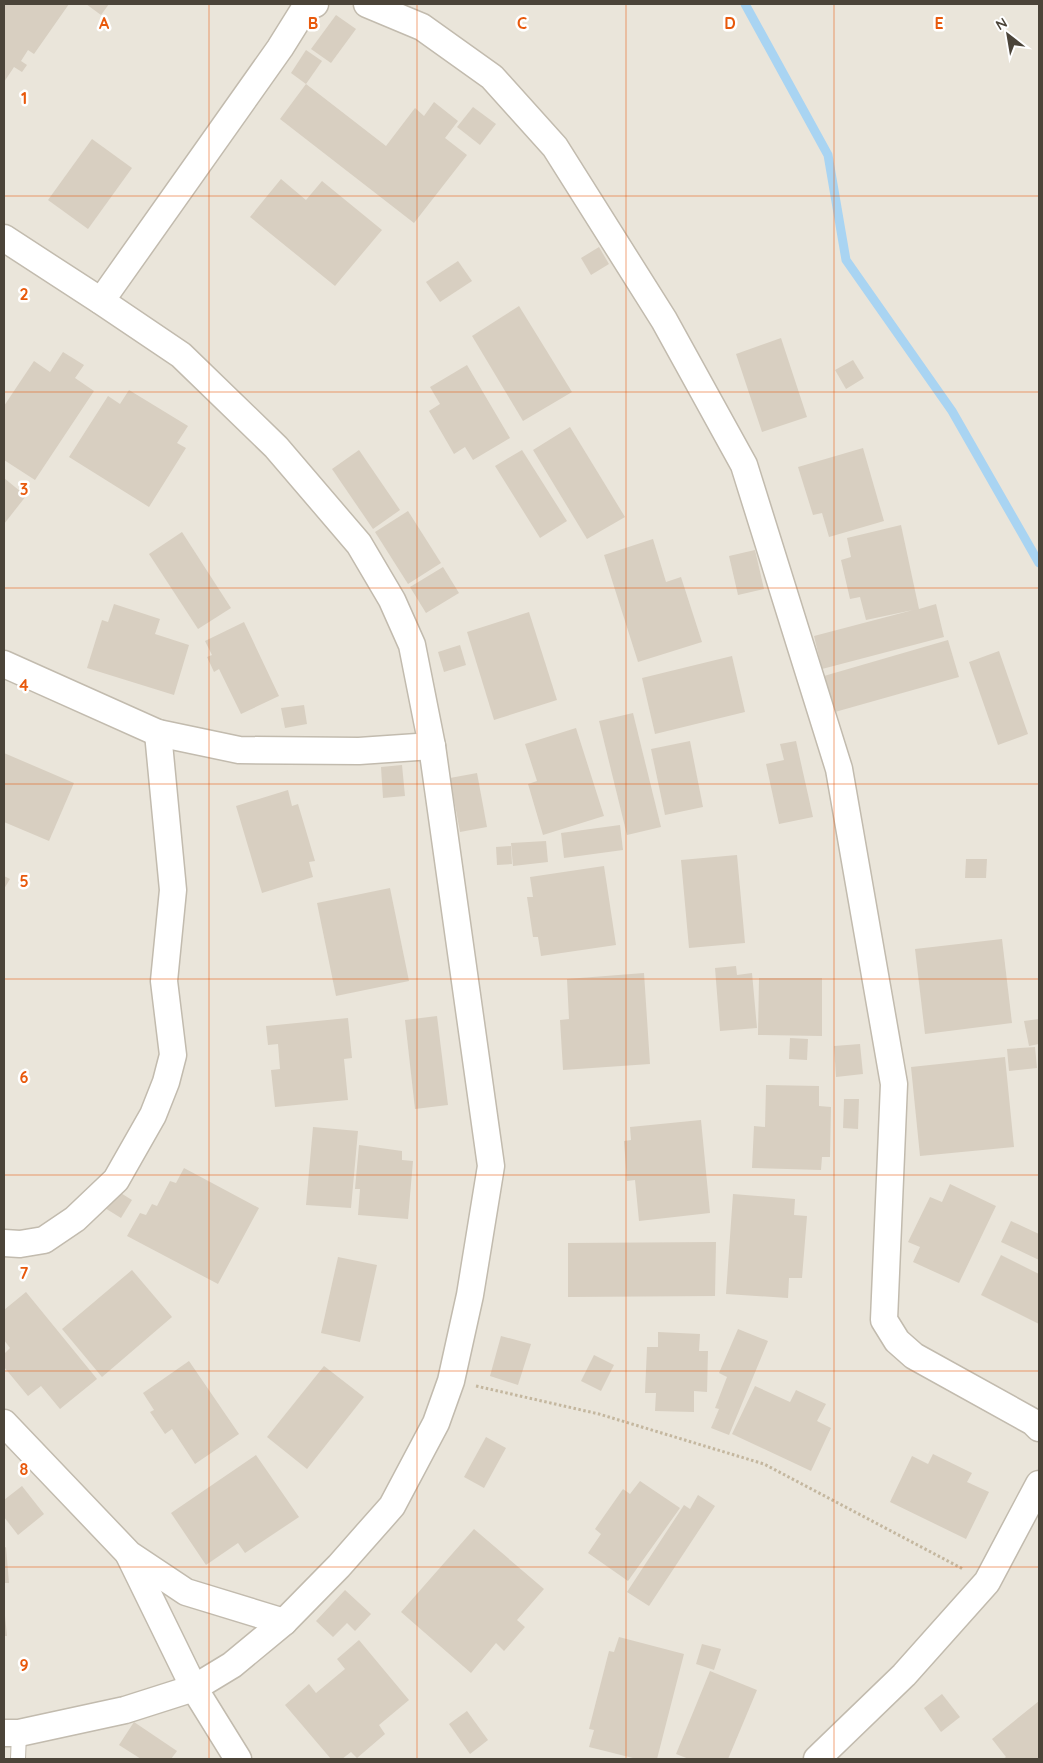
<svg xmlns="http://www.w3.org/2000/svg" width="1043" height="1763" font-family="Quicksand,sans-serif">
	<rect width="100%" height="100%" fill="#f6f3ec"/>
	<!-- residential -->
	<rect fill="#eae5da" x="4" y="4" width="1035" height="1755"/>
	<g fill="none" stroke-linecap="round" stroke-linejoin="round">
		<!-- stream -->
		<path stroke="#a9d4f2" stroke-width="9" d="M745 4 828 155 846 260 952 411 1039 563"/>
	</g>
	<!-- building -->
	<g fill="#d8cfc1">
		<path d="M4 4H69L34 54 28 50 21 61 27 65 22 72 14 67 4 82Z"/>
		<path d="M86 4H109L101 15Z"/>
		<path d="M336 15 356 29 331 63 311 49Z"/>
		<path d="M306 50 322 61 306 84 291 73Z"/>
		<path d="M306 84 386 146 415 108 424 116 434 102 458 121 445 138 467 155 414 223 280 119Z"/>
		<path d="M473 107 496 124 480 145 457 127Z"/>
		<path d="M92 139 132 168 88 229 48 200Z"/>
		<path d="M281 179 306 200 322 181 382 230 335 286 250 217Z"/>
		<path d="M599 247 609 264 591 275 581 258Z"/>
		<path d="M458 261 472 281 440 302 426 282Z"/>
		<path d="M519 306 572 392 523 421 472 336Z"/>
		<path d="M781 338 807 417 762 432 736 354Z"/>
		<path d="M63 352 84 365 75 378 94 391 35 480 4 460V406L34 361 50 372Z"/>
		<path d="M853 360 864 378 846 389 835 370Z"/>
		<path d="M467 365 510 438 473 460 465 447 454 454 429 411 440 404 430 387Z"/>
		<path d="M129 390 188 426 177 443 186 448 149 507 69 457 108 396 120 404Z"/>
		<path d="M570 427 625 517 587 539 533 450Z"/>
		<path d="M863 448 884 521 829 537 822 513 813 515 798 467Z"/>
		<path d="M359 450 400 510 373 529 332 469Z"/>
		<path d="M522 450 567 521 540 538 495 466Z"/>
		<path d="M4 478 26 496 4 524Z"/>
		<path d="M408 511 441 563 408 584 375 532Z"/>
		<path d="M901 525 919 609 936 604 944 637 822 669 814 636 913 610 866 620 860 597 850 599 841 560 851 557 847 538Z"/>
		<path d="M182 532 231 608 198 629 149 554Z"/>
		<path d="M653 539 666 582 681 577 702 642 638 662 604 555Z"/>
		<path d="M755 550 764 589 738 595 729 556Z"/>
		<path d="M443 567 459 593 426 613 410 587Z"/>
		<path d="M114 604 160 619 155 634 189 645 174 695 87 668 102 620 108 622Z"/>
		<path d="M529 612 557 700 494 720 467 632Z"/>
		<path d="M244 622 279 696 241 714 219 669 214 672 207 657 212 655 205 641Z"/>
		<path d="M948 640 959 677 835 712 824 676Z"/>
		<path d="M460 645 466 665 444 672 438 652Z"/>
		<path d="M999 651 1028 734 998 745 969 662Z"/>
		<path d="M732 656 745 712 655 734 642 678Z"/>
		<path d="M304 705 307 724 285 728 281 708Z"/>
		<path d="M633 713 661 827 627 835 599 721Z"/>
		<path d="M576 728 604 816 543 835 528 784 537 781 525 744Z"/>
		<path d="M690 741 703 807 665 815 651 749Z"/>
		<path d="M796 741 813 817 779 824 766 764 784 760 780 744Z"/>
		<path d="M4 753 74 783 49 841 4 822Z"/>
		<path d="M402 765 405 796 383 798 381 767Z"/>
		<path d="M477 773 487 827 460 832 450 778Z"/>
		<path d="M288 790 292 806 298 804 315 861 309 862 313 877 262 893 236 806Z"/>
		<path d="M620 825 623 850 564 858 561 833Z"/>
		<path d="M546 841 548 862 513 866 511 843Z"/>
		<path d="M511 846 512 864 497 865 496 847Z"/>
		<path d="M737 855 745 943 689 948 681 860Z"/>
		<path d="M966 859H987L986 878H965Z"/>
		<path d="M604 866 616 945 541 956 538 937H533L527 897H533L530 877Z"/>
		<path d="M4 876 10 879 4 889Z"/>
		<path d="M390 888 409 981 336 996 317 903Z"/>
		<path d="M1002 939 1012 1023 925 1034 915 949Z"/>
		<path d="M736 966 737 975 752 973 757 1028 720 1031 715 968Z"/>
		<path d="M644 973 650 1064 563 1070 560 1020 569 1019 567 979Z"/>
		<path d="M759 978H822V1036L758 1035Z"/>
		<path d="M437 1016 448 1105 415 1109 405 1020Z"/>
		<path d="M348 1018 352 1058 344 1059 348 1100 275 1107 271 1070 280 1069 278 1044 268 1045 266 1026Z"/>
		<path d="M1039 1019V1044L1029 1046 1024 1021Z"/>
		<path d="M790 1038 808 1039 807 1060 789 1059Z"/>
		<path d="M860 1044 863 1074 836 1077 834 1046Z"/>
		<path d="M1035 1047 1037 1068 1009 1071 1007 1049Z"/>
		<path d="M1005 1057 1014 1147 920 1156 911 1067Z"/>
		<path d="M766 1085 819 1086V1106L831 1107 830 1157H822L821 1170 752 1168 754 1126 765 1127Z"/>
		<path d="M844 1099H859L858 1129 843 1128Z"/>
		<path d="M701 1120 710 1213 639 1221 635 1180 627 1181 624 1141 631 1140 630 1127Z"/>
		<path d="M313 1127 358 1131 351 1208 306 1205Z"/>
		<path d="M359 1145 402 1151V1160L413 1161 408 1219 358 1215 360 1189H355Z"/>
		<path d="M184 1168 259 1208 218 1284 127 1236 140 1213 146 1215 152 1204 157 1206 170 1181 176 1183Z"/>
		<path d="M950 1184 996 1206 959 1283 913 1262 920 1247 908 1242 930 1197 942 1202Z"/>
		<path d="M111 1187 132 1200 121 1218 100 1205Z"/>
		<path d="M733 1194 795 1199 794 1215 807 1216 802 1278H789L788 1298 726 1294Z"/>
		<path d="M1011 1221 1039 1234V1260L1001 1242Z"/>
		<path d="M716 1242 715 1296 568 1297V1243Z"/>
		<path d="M1001 1255 1039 1274V1324L981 1295Z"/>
		<path d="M338 1257 377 1265 360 1342 321 1333Z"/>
		<path d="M132 1270 172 1317 102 1377 62 1329Z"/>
		<path d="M26 1292 97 1379 60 1409 41 1386 28 1396 4 1367V1354L10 1348 4 1340V1310Z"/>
		<path d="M738 1329 768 1341 729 1435 711 1428 719 1409 715 1408 727 1377 719 1373Z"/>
		<path d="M658 1332 700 1334 699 1351H708L707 1392 694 1391V1412L655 1411 656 1393H645L647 1347H658Z"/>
		<path d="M501 1336 531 1344 518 1385 490 1376Z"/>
		<path d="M594 1355 614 1365 601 1391 581 1381Z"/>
		<path d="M189 1361 239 1434 195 1464 172 1429 165 1434 150 1412 154 1410 143 1393Z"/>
		<path d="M324 1366 364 1397 307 1469 267 1437Z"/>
		<path d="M755 1386 790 1402 796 1390 826 1404 817 1421 831 1428 811 1471 732 1434Z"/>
		<path d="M486 1437 506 1448 484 1488 464 1477Z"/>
		<path d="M933 1454 972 1473 967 1482 989 1492 966 1539 890 1502 912 1456 928 1464Z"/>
		<path d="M256 1455 299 1517 245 1553 238 1543 206 1565 171 1513Z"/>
		<path d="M640 1481 680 1508 628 1581 588 1553 601 1534 595 1529 623 1489 630 1494Z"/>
		<path d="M22 1486 44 1514 18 1535 4 1517V1500Z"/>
		<path d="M698 1495 715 1506 649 1606 627 1592 684 1505 690 1509Z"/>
		<path d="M474 1529 544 1589 517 1620 525 1627 504 1651 496 1643 471 1673 401 1612Z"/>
		<path d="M6 1547 9 1583H4V1548Z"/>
		<path d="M345 1590 371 1614 355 1631 347 1623 333 1637 316 1621Z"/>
		<path d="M4 1616H5L7 1636H4Z"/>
		<path d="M619 1637 684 1654 657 1759H637L589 1747 594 1730 589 1729 609 1651 614 1652Z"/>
		<path d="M359 1640 409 1700 379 1725 385 1734 357 1758 351 1752 342 1759H331L285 1705 309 1684 316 1693 345 1669 337 1659Z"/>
		<path d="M702 1644 721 1649 714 1670 696 1664Z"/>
		<path d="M710 1671 757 1690 728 1759H689L676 1754Z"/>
		<path d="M942 1694 960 1717 941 1732 924 1708Z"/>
		<path d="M1039 1701V1759H1003L1006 1757 992 1739Z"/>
		<path d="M467 1711 488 1740 470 1754 449 1724Z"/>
		<path d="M134 1722 177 1751 171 1759H141L119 1745Z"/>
	</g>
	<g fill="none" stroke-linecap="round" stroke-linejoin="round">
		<!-- service casing -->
		<g stroke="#c2bbae" stroke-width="16">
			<path id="service" d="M18 1759 19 1733"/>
		</g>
		<!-- minor casing -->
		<g stroke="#c2bbae" stroke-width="29">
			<g id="minor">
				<path d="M367 4 422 27 492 77 555 147 664 320 744 465 839 769 894 1084 884 1320 897 1341 914 1356 1033 1422 1039 1428"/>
				<path d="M4 238 101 301 181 355 276 447 359 544 392 600 412 645 432 746 491 1166 470 1295 451 1381 436 1423 392 1506 339 1566 284 1622 232 1665 194 1688 125 1710 19 1733H4"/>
				<path d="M101 301 280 48 305 8 315 4"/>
				<path d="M4 664 158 733 239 750 359 751 432 746"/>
				<path d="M4 1243 20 1244 44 1240 75 1219 116 1180 153 1115 166 1082 173 1055 164 981 173 890 158 733"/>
				<path d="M4 1423 129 1554 186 1592 284 1622"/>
				<path d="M129 1555 194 1688 238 1759"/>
				<path d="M817 1759 904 1675 987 1582 1039 1484"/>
			</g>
		</g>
		<!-- path -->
		<path stroke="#c4b79f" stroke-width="3" stroke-dasharray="2.5 2.5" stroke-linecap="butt" d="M476 1386 599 1414 764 1464 963 1569"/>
		<!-- service -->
		<use href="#service" stroke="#fff" stroke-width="14"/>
		<!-- minor -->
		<use href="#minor" stroke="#fff" stroke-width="26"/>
	</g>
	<!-- grid -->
	<path fill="none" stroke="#e8590c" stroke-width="1" stroke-opacity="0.55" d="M209 4V1759M417 4V1759M626 4V1759M834 4V1759M4 196H1039M4 392H1039M4 588H1039M4 784H1039M4 979H1039M4 1175H1039M4 1371H1039M4 1567H1039"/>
	<g font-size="16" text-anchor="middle" font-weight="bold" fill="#e8590c" stroke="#fff" stroke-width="5" stroke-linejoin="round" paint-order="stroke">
		<text x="104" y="29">A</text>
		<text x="313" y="29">B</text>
		<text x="522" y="29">C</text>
		<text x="730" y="29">D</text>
		<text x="939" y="29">E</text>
		<text x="24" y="104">1</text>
		<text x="24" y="300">2</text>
		<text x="24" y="495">3</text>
		<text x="24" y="691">4</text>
		<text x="24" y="887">5</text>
		<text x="24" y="1083">6</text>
		<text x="24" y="1279">7</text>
		<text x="24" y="1475">8</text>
		<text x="24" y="1671">9</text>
	</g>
	<!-- border -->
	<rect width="1043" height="1763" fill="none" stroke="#4b4439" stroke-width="10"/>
	<!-- north arrow -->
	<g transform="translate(1008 35) rotate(329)" stroke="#ffffff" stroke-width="4" paint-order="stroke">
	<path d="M0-4L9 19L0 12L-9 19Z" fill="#4b4439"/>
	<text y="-8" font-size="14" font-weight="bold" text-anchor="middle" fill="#4b4439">N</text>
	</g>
</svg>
